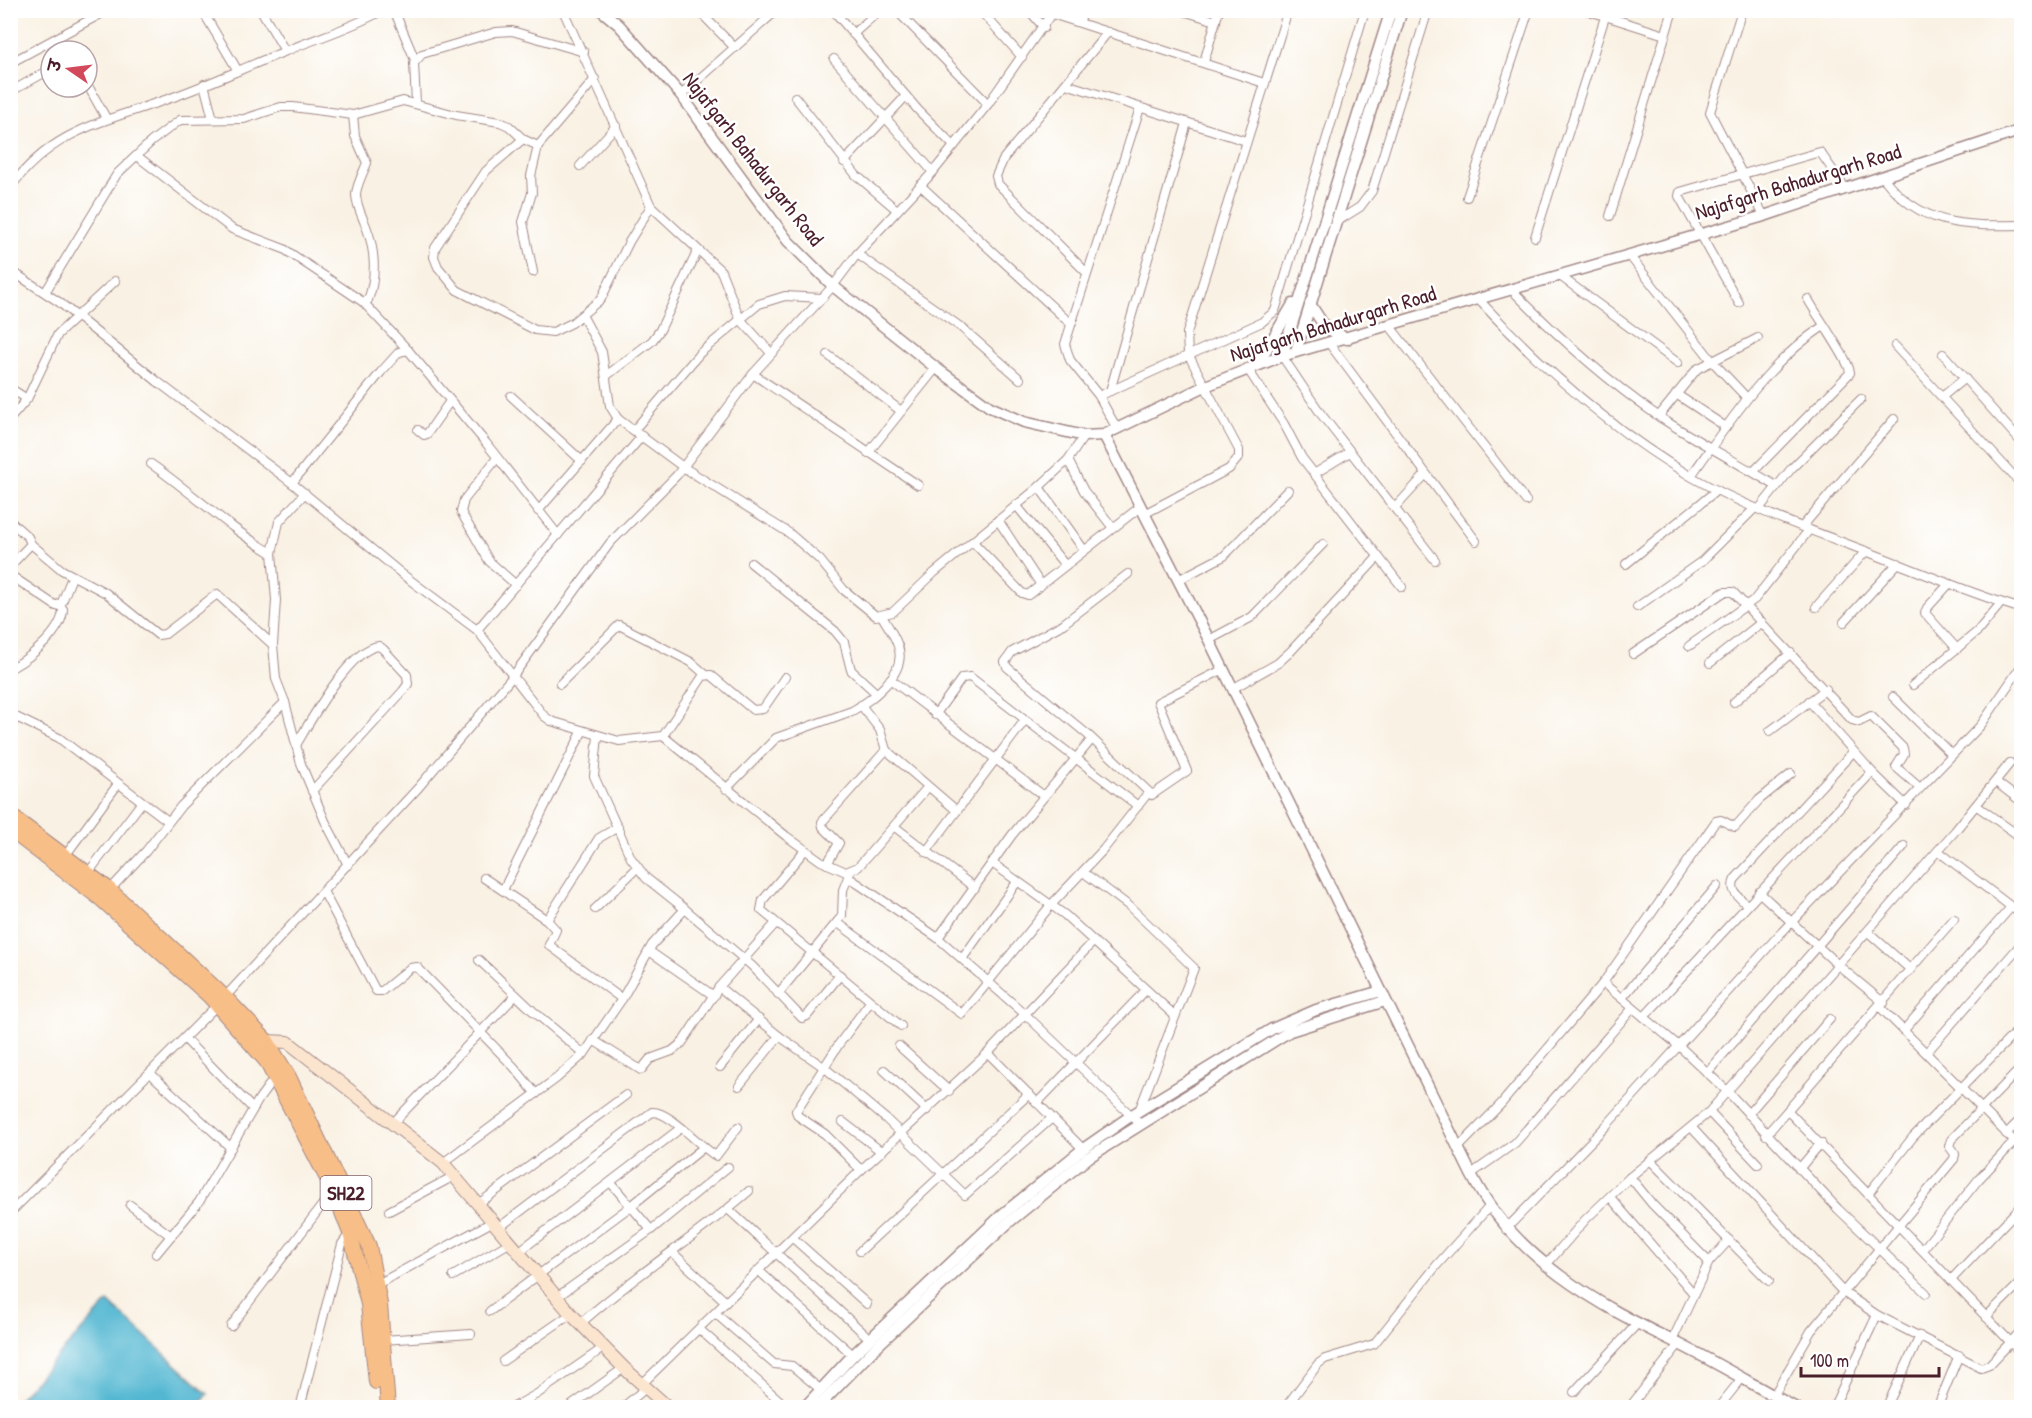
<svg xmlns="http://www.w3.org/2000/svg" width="2032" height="1418" font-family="'Patrick Hand','Playpen Sans Deva',sans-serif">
	<rect width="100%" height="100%" fill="#fff"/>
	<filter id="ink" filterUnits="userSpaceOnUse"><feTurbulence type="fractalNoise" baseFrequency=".0167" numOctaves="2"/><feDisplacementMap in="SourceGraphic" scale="12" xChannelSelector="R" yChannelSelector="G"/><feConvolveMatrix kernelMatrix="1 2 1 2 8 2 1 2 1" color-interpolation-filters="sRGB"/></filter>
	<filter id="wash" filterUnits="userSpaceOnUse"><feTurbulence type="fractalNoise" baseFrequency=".008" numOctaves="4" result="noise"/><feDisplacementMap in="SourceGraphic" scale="24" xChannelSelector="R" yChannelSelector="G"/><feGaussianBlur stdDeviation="1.35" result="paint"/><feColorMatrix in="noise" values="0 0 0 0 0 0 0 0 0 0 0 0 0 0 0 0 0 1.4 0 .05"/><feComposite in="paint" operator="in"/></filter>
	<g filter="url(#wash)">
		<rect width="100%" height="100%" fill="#f9f1e3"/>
		<!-- water -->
		<path fill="#52b7d1" stroke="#4e6b7e" stroke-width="1.5" d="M108 1302 208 1394 195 1407H11Z"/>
	</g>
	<g filter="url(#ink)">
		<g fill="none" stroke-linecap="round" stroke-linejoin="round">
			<!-- minor casing -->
			<g stroke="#a28887" stroke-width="10">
				<g id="minor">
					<path d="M202 10 238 71"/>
					<path d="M261 10 285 51"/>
					<path d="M394 10 415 60"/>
					<path d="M563 10 651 206 721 271 740 319 771 353"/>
					<path d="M698 10 735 48"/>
					<path d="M833 10 918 110 954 146"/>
					<path d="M896 10 988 104"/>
					<path d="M980 10 1022 57"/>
					<path d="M1029 10 1044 28"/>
					<path d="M1180 10 1216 21"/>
					<path d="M1586 10 1665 35"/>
					<path d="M1742 10 1710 112 1764 216"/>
					<path d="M1052 14 1264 83"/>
					<path d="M1079 22 1085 10"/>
					<path d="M853 34 880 10"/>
					<path d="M834 59 933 172"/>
					<path d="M1204 62 1219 10"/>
					<path d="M10 63 108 10"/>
					<path d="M87 84 106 118"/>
					<path d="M204 84 213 119"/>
					<path d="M1066 84 1246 141"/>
					<path d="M10 92 51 69"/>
					<path d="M681 95 777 10"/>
					<path d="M795 97 856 175 897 210"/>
					<path d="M416 103 414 63 422 54 496 32 512 31 584 52"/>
					<path d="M523 139 486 171 435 248 434 257 438 267 457 290 535 330 553 332 572 323 601 299 629 242 651 206"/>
					<path d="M137 156 232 229 284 249 363 302 368 300C377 276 375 249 366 226 362 216 356 205 356 194 357 184 363 173 367 163L355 136 353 115"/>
					<path d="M844 162 906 96"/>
					<path d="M580 166 616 126"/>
					<path d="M1883 177C1920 227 1964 226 2022 225"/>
					<path d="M920 185 1071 324"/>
					<path d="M10 188C52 131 100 123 162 101 204 87 245 67 286 51 319 37 352 28 383 10"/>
					<path d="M1467 197 1529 10"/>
					<path d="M1610 216 1673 10"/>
					<path d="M1336 222 1360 207 1372 191 1428 10"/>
					<path d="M1535 237 1605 17"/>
					<path d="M857 254 962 328 1020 379"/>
					<path d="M1629 255 1713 362 1747 398"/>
					<path d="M10 270 59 302 158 382 292 483 402 574 477 630 544 716 551 721 619 741 663 736 786 836 821 861 846 872 858 867 927 788"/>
					<path d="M533 272 523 222 532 193 531 176 538 146"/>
					<path d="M1086 272 998 184 996 176 1004 158 1108 32"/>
					<path d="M1560 276 1678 363"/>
					<path d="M1512 290C1557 336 1605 379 1658 416 1696 441 1737 462 1776 486"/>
					<path d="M46 291 117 174 152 141 180 120 244 119 281 107H293L353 115 403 101 456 115 500 122 509 126 523 139 538 146 595 79"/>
					<path d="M1479 300C1542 368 1612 430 1692 477 1750 510 1814 531 1876 555 1925 574 1972 594 2022 609"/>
					<path d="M363 302 408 350"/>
					<path d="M1739 303 1679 196 1680 192 1820 152 1846 189"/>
					<path d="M582 315 602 352 610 406 618 419 683 467 789 533 820 560 844 590 876 616 893 612 934 573 1039 487 1068 460 1084 436"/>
					<path d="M1389 325 1526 501"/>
					<path d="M1329 343 1476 541"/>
					<path d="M1895 346 2022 485"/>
					<path d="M1943 354 2022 443"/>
					<path d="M828 355 901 411"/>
					<path d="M1282 356 1321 414 1435 560"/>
					<path d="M1247 368 1284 424 1302 458 1402 587"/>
					<path d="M753 374 918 485"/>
					<path d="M606 376 652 341 660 330 698 250"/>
					<path d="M10 388 27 399"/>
					<path d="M1110 391 1187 123"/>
					<path d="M1676 394 1726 427"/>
					<path d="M511 396 582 461"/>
					<path d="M1099 396 1262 322 1275 311 1365 10"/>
					<path d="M1943 396 1965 378"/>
					<path d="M1659 416 1697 369 1758 338"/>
					<path d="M10 419 27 399 58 334 115 281"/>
					<path d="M1117 429 1099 396 1070 360 1065 344 1140 108"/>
					<path d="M418 430 424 435 427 434 450 401"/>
					<path d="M634 430 700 353 759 304 785 296 822 298"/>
					<path d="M868 453 936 368"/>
					<path d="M497 458 464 500 461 512 489 561 516 585"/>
					<path d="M1068 460 1084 491 1113 528"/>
					<path d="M151 464C193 493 228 528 272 553L276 600 273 645 276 679 285 702 301 764 325 821 348 865"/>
					<path d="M1753 472 1850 373C1851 363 1815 313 1808 299"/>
					<path d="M1314 474 1350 452"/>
					<path d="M1691 476C1730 421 1766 365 1822 327"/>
					<path d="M292 483 381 372 399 352 408 350 486 443 558 535"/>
					<path d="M1039 487 1084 550"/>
					<path d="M1016 505 1065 565"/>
					<path d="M1395 508 1425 475"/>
					<path d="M1759 509 1791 469 1861 399"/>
					<path d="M538 511 618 419"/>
					<path d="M1144 514 1229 469 1239 457V450L1188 354 1187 333 1288 10"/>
					<path d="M998 520 1041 585"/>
					<path d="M10 521 28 537 31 544 10 566"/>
					<path d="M1802 527 1894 419"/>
					<path d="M973 542 1022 593 1028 595 1140 507"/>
					<path d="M31 544 62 570 106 593 158 635 165 634 217 594 273 645"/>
					<path d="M272 553 279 522 305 493"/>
					<path d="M751 563 835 631 844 642 851 670 876 693"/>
					<path d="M1626 564 1717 490"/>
					<path d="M1128 574 1063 624 1012 652 1005 662 1007 667 1088 735 1152 795 1187 771 1158 702 1222 670"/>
					<path d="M10 575 56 606 62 602 72 577"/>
					<path d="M1178 580 1224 556 1288 490"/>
					<path d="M1949 584 1927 608 1925 613 1957 649"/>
					<path d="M1637 607 1702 561 1755 508"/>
					<path d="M1816 607 1866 551"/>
					<path d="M1844 622 1898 563"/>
					<path d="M477 630 642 436"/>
					<path d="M1209 640 1252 617 1323 544"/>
					<path d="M1689 646 1755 599 1809 530"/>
					<path d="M1633 654 1724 592H1733L1852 720 1859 722 1871 716 1903 748 1904 754 1896 767 1920 788"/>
					<path d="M1710 663 1762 622"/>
					<path d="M13 667C31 657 63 631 63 609L59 605"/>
					<path d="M890 679 1044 796"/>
					<path d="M560 684 619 625 691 662 706 675"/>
					<path d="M1913 685 1978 631 2001 603"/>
					<path d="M1232 689 1278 663 1291 651 1377 558"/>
					<path d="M1893 697 1951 754"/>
					<path d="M1809 701 1872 772 1906 805"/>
					<path d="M1734 702 1791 653"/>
					<path d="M10 714 59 738 168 821"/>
					<path d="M935 715 962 678 970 677 1138 806"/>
					<path d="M10 726 17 718"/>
					<path d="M1770 731 1826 689"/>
					<path d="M663 736 703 676 711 675 753 710 763 709 785 677"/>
					<path d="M296 745C310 722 350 648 379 646L383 649 407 675 408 684 403 691 312 791"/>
					<path d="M886 750 956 810"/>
					<path d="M1996 782 2022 802"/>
					<path d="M726 789 776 738 852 711C870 701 905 675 899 650 897 638 888 627 882 616"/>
					<path d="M1977 806 2022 838"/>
					<path d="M895 827 975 888"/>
					<path d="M805 850 763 900 761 910 901 1026"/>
					<path d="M1938 851 2022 915"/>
					<path d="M926 852 1025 720"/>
					<path d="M65 856 118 784"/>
					<path d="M992 863 1065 915 1174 1015"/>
					<path d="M827 864 839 843 823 827 822 822 886 750 880 730 861 705"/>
					<path d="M1083 872 1129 906 1194 968 1139 1111"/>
					<path d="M88 873 142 802"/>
					<path d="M848 877 938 938 1026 1015 1140 1124"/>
					<path d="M484 878 547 920 556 930 549 945 622 999"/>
					<path d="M503 890 582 732"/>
					<path d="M323 891 376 991H382L410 968 417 967 514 1067 536 1094"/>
					<path d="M108 892 146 851 181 806 285 702"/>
					<path d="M1759 892 1838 965 1884 1003"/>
					<path d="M1747 905C1739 897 1729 891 1735 879L1853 752"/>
					<path d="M595 909 637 868"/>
					<path d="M685 909 752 966 802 1018 807 1016 840 975"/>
					<path d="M547 920 599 838 618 827"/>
					<path d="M838 923 962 1014 1051 905 1103 850 1148 793"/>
					<path d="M1868 932 1911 970"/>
					<path d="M938 938 1012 835 1092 739"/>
					<path d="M649 951 714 996"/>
					<path d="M962 959 1017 882"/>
					<path d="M479 960 533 1011 584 1054"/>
					<path d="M1603 983 1679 1046 1728 1092 1838 1209 1926 1293"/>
					<path d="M719 987 779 1036 825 1068 886 1119 965 1195 1052 1118"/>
					<path d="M778 994 842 916 843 890 850 872"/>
					<path d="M1622 998 1717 886"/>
					<path d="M1880 1007 2022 1149"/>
					<path d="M1644 1017 1872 772"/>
					<path d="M1904 1030 2011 907"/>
					<path d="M185 1039 253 1109"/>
					<path d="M593 1040 641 1070 650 1059 672 1051 682 1043 719 987 775 924"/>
					<path d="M899 1046 949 1091"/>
					<path d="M1927 1052 2022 943"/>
					<path d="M988 1053 1083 1149"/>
					<path d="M720 1067 759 1019"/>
					<path d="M884 1070 927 1110"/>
					<path d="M150 1073 231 1148"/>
					<path d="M1707 1073 1904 846"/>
					<path d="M739 1086 779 1036"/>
					<path d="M1037 1103 1145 991"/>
					<path d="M1788 1111 2022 1354"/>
					<path d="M1709 1112 1758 1164"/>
					<path d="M1748 1114 1830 1019"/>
					<path d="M394 1122 516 995"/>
					<path d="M843 1122 882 1152"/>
					<path d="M1692 1128 1843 1292 1877 1315 1981 1368 1989 1365 2022 1330"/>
					<path d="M2006 1134 2022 1118"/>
					<path d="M1766 1135 1954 919"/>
					<path d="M1458 1148 1501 1104 1603 983 1716 821 1721 820 1735 827 1759 800 1791 774"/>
					<path d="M1651 1161 1769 1281"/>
					<path d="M443 1163 557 1078 584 1054 622 999 652 945 685 909 646 878 631 858 594 776 598 736"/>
					<path d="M1799 1169 1821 1143"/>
					<path d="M861 1170 825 1134 798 1116 796 1111 839 1044 870 1002"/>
					<path d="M1471 1174 1515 1143 1633 1008"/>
					<path d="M1630 1177 1652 1204 1709 1262"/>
					<path d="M611 1183 651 1230"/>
					<path d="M1868 1194 1913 1137 2022 1026"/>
					<path d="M1610 1197 1694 1294"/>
					<path d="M130 1205 171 1236"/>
					<path d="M477 1205 626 1095"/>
					<path d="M728 1209 870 1339"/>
					<path d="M389 1211 454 1176"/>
					<path d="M10 1213 225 997 418 788 513 676 610 543 677 475 753 374 833 286 857 254 933 172 988 104 1054 10"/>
					<path d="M497 1229 652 1112C670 1111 700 1147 716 1156L738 1127"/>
					<path d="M1506 1229 1605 1127 1780 934 1981 725 2022 665"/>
					<path d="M794 1239 867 1304"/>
					<path d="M1923 1249 1978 1180 2013 1143"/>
					<path d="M860 1251 1029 1094"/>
					<path d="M517 1253 681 1128"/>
					<path d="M673 1253 726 1302"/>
					<path d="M156 1254 199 1202 259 1099 275 1077"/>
					<path d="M1545 1266 1586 1219 1630 1177 1709 1112 1955 831 2010 763"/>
					<path d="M759 1271 853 1355"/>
					<path d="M453 1276 509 1243"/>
					<path d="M1951 1280 2022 1205"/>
					<path d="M376 1285 492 1222"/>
					<path d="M557 1297 651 1230 728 1167"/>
					<path d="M490 1311 631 1206 704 1147"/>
					<path d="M715 1313 774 1364 792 1366 820 1389"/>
					<path d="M1986 1317 2022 1281"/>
					<path d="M580 1324C633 1276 695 1238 749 1191"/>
					<path d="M231 1326 326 1200 335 1191"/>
					<path d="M699 1329 788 1408"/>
					<path d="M383 1340 471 1334"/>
					<path d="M1672 1341 1709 1262 1729 1240"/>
					<path d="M503 1361 571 1314"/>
					<path d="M642 1384 861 1170 988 1053 1093 942"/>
					<path d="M1574 1392 1638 1323"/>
					<path d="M1774 1395 1811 1331 1954 1159 1955 1154 1949 1146 1951 1140 2022 1067"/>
					<path d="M300 1408 342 1244 350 1233"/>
					<path d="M512 1408 537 1394 603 1348"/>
					<path d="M568 1408 624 1368"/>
					<path d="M622 1408 646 1388"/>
					<path d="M1285 1408 1318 1364 1325 1359 1374 1344 1437 1265 1489 1207"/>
					<path d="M1629 1408 1679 1344"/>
					<path d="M1718 1408 1742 1378"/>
					<path d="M1833 1408 1877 1315"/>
					<path d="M1886 1408 1920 1336"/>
					<path d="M1937 1408 1959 1355"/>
				</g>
			</g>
			<!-- tertiary casing -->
			<g stroke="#a28887" stroke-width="13">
				<g id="tertiary">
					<path d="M601 10 619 25 681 95 788 241 833 286 936 368 990 407 1024 422 1084 436 1104 435 1203 387 1282 356 1764 216 2022 130"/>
					<path d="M1310 304 1325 327 1347 339"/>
					<path d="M1296 351 1402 10"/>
					<path d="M1282 356 1391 10"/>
					<path d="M1258 364 1293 304"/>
					<path d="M1104 435 1209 640 1471 1174C1514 1259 1597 1304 1679 1344 1719 1364 1757 1387 1796 1408"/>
					<path d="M804 1408 853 1355 1003 1214 1083 1149 1132 1115 1272 1029 1316 1010 1381 991"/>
					<path d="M817 1408 877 1346 1009 1222 1089 1157 1290 1031 1385 1001"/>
				</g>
			</g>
			<!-- secondary casing -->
			<g stroke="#a28887" stroke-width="14">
				<path id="secondary" d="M254 1046 267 1041 288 1042 443 1163 571 1314 624 1368 669 1408"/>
			</g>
			<!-- primary casing -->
			<g stroke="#a28887" stroke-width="16">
				<g id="primary">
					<path d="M10 815 110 890 225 997 267 1041 289 1077 369 1246 380 1304 388 1408"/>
					<path d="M10 830 102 900 209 996 266 1061 334 1192 350 1233 368 1304 376 1382"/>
				</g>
			</g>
			<!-- minor -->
			<use href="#minor" stroke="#fff" stroke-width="8"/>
			<!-- tertiary -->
			<use href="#tertiary" stroke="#fff" stroke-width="10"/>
			<!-- secondary -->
			<use href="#secondary" stroke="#fce5cf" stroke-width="12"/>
			<!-- primary -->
			<use href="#primary" stroke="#f7be88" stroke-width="14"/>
		</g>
	</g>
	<g text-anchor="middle" stroke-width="5" stroke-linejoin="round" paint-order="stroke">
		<!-- shield labels -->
		<rect fill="#fff" stroke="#80626b" stroke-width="1.5" x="320.5" y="1176" width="51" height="34" rx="4.5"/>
		<g font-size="20" font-weight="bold" fill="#4a1f2b">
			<text x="346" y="1200">SH22</text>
		</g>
		<!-- street labels -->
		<g font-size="21" fill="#4a1f2b" stroke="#fff">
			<text transform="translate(753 159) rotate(52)" y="7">Najafgarh Bahadurgarh Road</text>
			<text transform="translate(1798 182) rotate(-17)" y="7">Najafgarh Bahadurgarh Road</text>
			<text transform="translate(1333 324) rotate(-17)" y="7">Najafgarh Bahadurgarh Road</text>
		</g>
	</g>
	<!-- margin -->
	<rect width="2032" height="1418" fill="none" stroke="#fff" stroke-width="36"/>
	<!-- north arrow -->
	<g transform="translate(69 69) rotate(284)"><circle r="28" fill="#ffffff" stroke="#b7a5aa" stroke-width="1.5"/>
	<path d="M0-4.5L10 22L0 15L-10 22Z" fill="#d1495b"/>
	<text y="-9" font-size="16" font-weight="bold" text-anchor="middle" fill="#4a1f2b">उ</text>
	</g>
	<!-- scale -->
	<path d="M1801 1367v9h138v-9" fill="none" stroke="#4a1f2b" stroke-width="3"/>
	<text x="1810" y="1367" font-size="18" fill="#4a1f2b" stroke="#ffffff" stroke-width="4.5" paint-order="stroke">100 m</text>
</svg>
